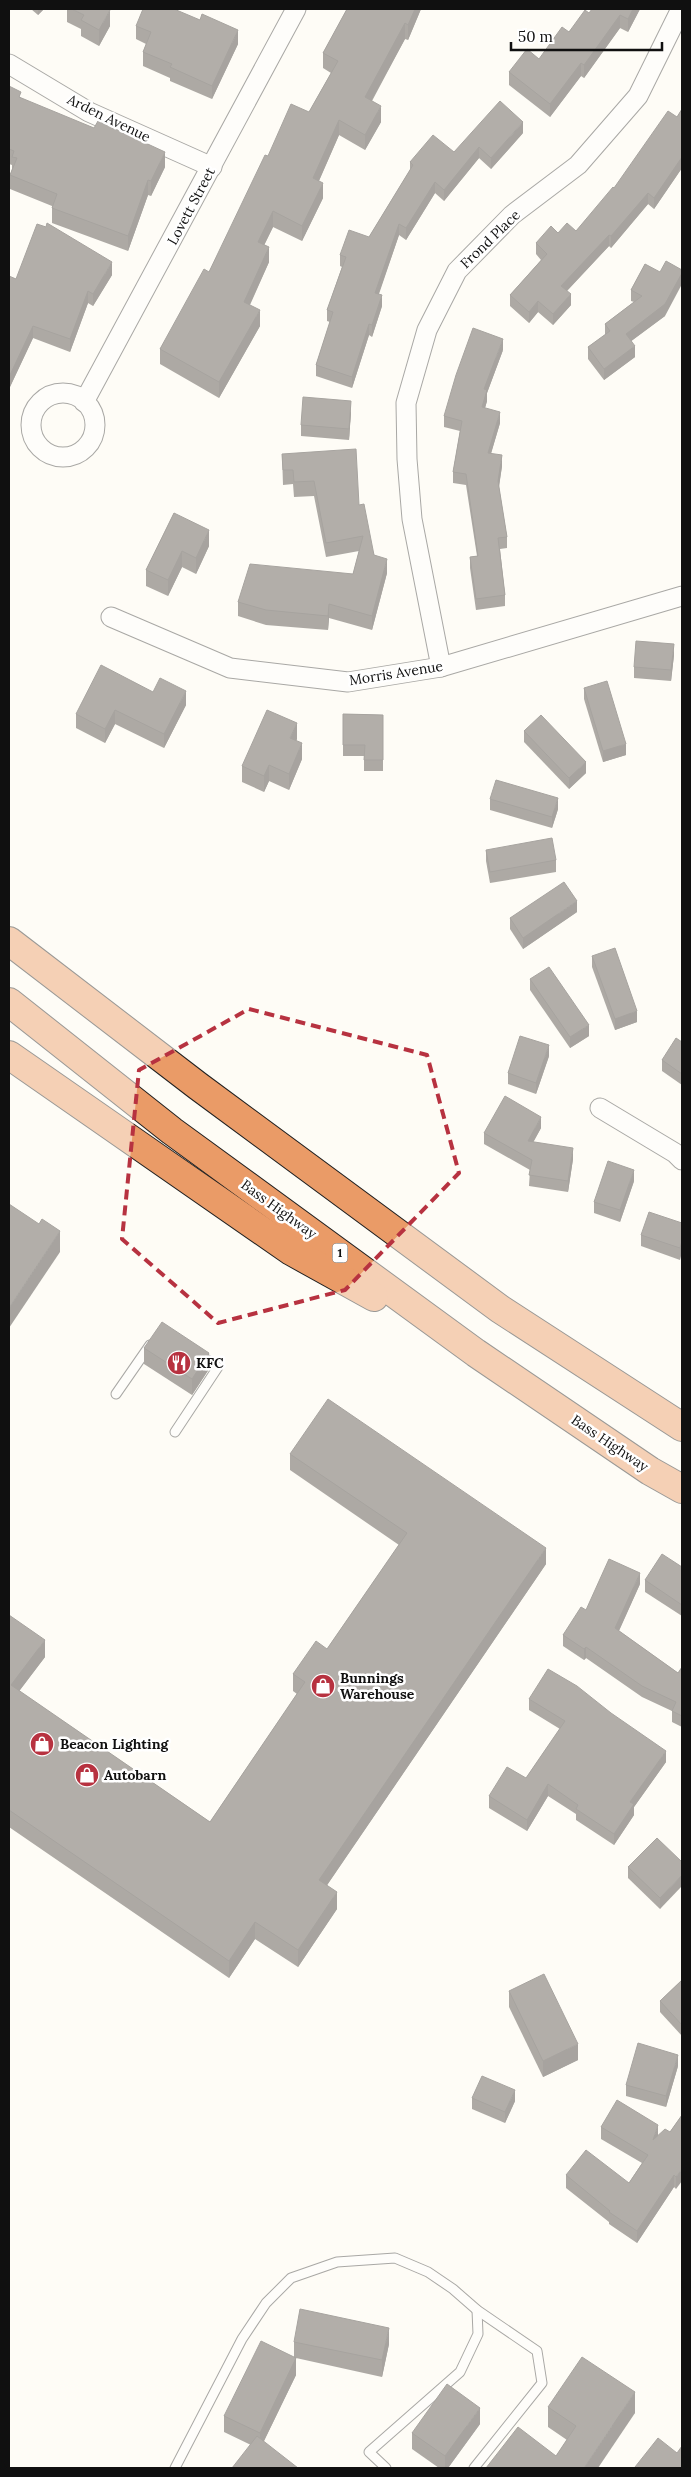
<svg xmlns="http://www.w3.org/2000/svg" width="691" height="2477" font-family="Lora,serif">
	<rect width="100%" height="100%" fill="#fefcf5"/>
	<g fill="none" stroke-linecap="round" stroke-linejoin="round">
		<!-- lane casing -->
		<g stroke="#434343" stroke-width="11">
			<g id="lane">
				<path d="M116 1394 150 1345"/>
				<path d="M175 1432 218 1367 200 1355"/>
				<path d="M175 2468 242 2339 266 2303 291 2278 337 2262 395 2258 428 2272 453 2289 477 2310 537 2351 542 2383 474 2468"/>
				<path d="M386 2468 369 2452 460 2372 478 2334 477 2310"/>
			</g>
		</g>
		<!-- street casing -->
		<g stroke="#434343" stroke-width="21">
			<g id="street">
				<path d="M9 64 89 112 212 167"/>
				<circle cx="63" cy="425" r="32"/>
				<path d="M84 402 296 9"/>
				<path d="M111 617 230 668 348 682 441 667 682 596"/>
				<path d="M441 667 412 519 407 459 406 403 427 330 457 271 512 215 578 165 638 96 681 9"/>
				<path d="M600 1108 675 1153 682 1160"/>
			</g>
		</g>
		<!-- highway casing -->
		<g stroke="#212121" stroke-width="30">
			<g id="highway">
				<path d="M9 941 198 1086 500 1309 682 1427"/>
				<path d="M9 1002 172 1131 476 1353 650 1471 682 1489"/>
				<path d="M9 1055 291 1251 374 1297"/>
			</g>
		</g>
		<!-- lane -->
		<use href="#lane" stroke="#fff" stroke-width="9"/>
		<!-- street -->
		<use href="#street" stroke="#fff" stroke-width="19"/>
		<!-- highway -->
		<use href="#highway" stroke="#ea9b67" stroke-width="28"/>
	</g>
	<!-- wall -->
	<g fill="#4c4642">
		<path d="M31 9H44L38 15Z"/>
		<path d="M67 9H72L110 26 99 46 81 36V29L67 22Z"/>
		<path d="M347 9H421L408 40 405 39 372 101 381 122 365 150 339 135 319 181 323 198 302 241 273 227 264 245 269 262 250 305 260 326 219 398 160 364V349L209 272 268 156 309 112 331 73 323 68V53Z"/>
		<path d="M640 9 628 32 620 28 584 78 581 76 550 117 509 85V72L539 59 589 13Z"/>
		<path d="M136 26 238 44 212 99 170 81V78L143 66V52L146 44 136 39Z"/>
		<path d="M9 86 21 98 165 167 151 196 148 195 128 251 52 223V206L10 189V175L12 169V165L9 164Z"/>
		<path d="M682 109V168L654 209 648 204 611 248 609 246 567 291 571 305 553 325 538 312 529 323 510 306V295L541 260 536 254V243L558 233 576 231 677 117Z"/>
		<path d="M523 133 491 169 479 158 444 201 435 193 406 240 399 235 379 294 382 306 372 337 369 335 352 388 316 376V365L330 322 327 321V310L342 267 340 266V255L369 237 410 170V162L454 152Z"/>
		<path d="M645 264 665 316 631 341 635 357 604 380 588 359V347L605 335V324L634 302 631 301V290Z"/>
		<path d="M112 275 93 306 88 303 70 352 33 338 9 389V278L16 279Z"/>
		<path d="M503 350 487 393V401L485 408 500 423 491 453 502 466 499 487 507 537V548L500 549 505 595V606L476 610 470 568V557L477 556 466 485 453 483V472L460 431 444 427V416Z"/>
		<path d="M351 412 349 440 301 436V425Z"/>
		<path d="M282 454 359 505 374 555 387 573 372 630 329 618 328 630 266 625 238 616V602L353 574 359 551 326 557 314 496 294 497 293 484 283 485Z"/>
		<path d="M174 513 209 546 196 574 182 567 168 596 146 586V570Z"/>
		<path d="M674 655 671 681 634 678V667Z"/>
		<path d="M584 688 626 755 603 762 584 699Z"/>
		<path d="M153 692 186 705 164 748 115 724 105 743 76 728V714Z"/>
		<path d="M343 714 383 715V771H364V756H343Z"/>
		<path d="M524 731 586 773 569 789 524 742Z"/>
		<path d="M297 739 296 741 302 759 289 790 269 781 264 792 242 782V766Z"/>
		<path d="M490 799 558 809 552 828 490 810Z"/>
		<path d="M486 850 556 860V872L490 883 486 861Z"/>
		<path d="M577 912 523 949 510 929V918Z"/>
		<path d="M592 956 637 1022 615 1030 592 967Z"/>
		<path d="M530 979 589 1036 570 1048 530 990Z"/>
		<path d="M682 1042V1085L662 1071V1060Z"/>
		<path d="M549 1056 536 1094 508 1084V1073Z"/>
		<path d="M541 1128 533 1142 573 1159 568 1192 529 1186 530 1170 484 1144V1133Z"/>
		<path d="M634 1181 620 1222 594 1213V1202Z"/>
		<path d="M682 1223 680 1260 641 1246V1235Z"/>
		<path d="M144 1348 209 1369 192 1395 144 1364Z"/>
		<path d="M290 1454 546 1564 327 1885 337 1909 298 1967 255 1939 229 1978 9 1827V1615L45 1657 19 1691 210 1822 297 1694 293 1691V1674L327 1649 399 1545 290 1470Z"/>
		<path d="M682 1567V1616L645 1592V1580Z"/>
		<path d="M640 1584 619 1631 678 1673 682 1667V1727L672 1722V1711L642 1697 586 1658 584 1660 563 1646V1635L586 1610Z"/>
		<path d="M529 1699 666 1762 634 1807V1815L614 1845 576 1820V1814L548 1796 527 1831 489 1808V1796L526 1778 560 1729 529 1710Z"/>
		<path d="M682 1862 660 1909 628 1878V1867Z"/>
		<path d="M682 1980V2036L660 2012V2001Z"/>
		<path d="M509 1991 578 2060 543 2077 509 2007Z"/>
		<path d="M678 2066 666 2107 626 2096V2085Z"/>
		<path d="M472 2098 515 2101 505 2123 472 2109Z"/>
		<path d="M682 2115 676 2189 674 2187 637 2243 609 2224V2222L566 2188V2175L629 2183 642 2163 601 2139V2127L658 2136 670 2132Z"/>
		<path d="M294 2342 389 2344 382 2377 296 2358V2375L264 2441 251 2445 224 2432V2416L294 2357Z"/>
		<path d="M548 2407 635 2413 556 2456 567 2440 548 2427Z"/>
		<path d="M480 2424 448 2468H439L412 2449V2433Z"/>
	</g>
	<!-- shaded-wall -->
	<g fill="#3e3936">
		<path d="M38 9H44L38 15Z"/>
		<path d="M415 9H421L408 40V25Z"/>
		<path d="M633 9H640L628 32V19Z"/>
		<path d="M110 10V26L99 46V30Z"/>
		<path d="M620 15V28L584 78V65Z"/>
		<path d="M405 23V39L365 112V97Z"/>
		<path d="M238 30V44L212 99V86Z"/>
		<path d="M581 63V76L550 117V104Z"/>
		<path d="M381 106V122L365 150V135Z"/>
		<path d="M339 120V135L313 194V178Z"/>
		<path d="M523 122V133L491 169V158Z"/>
		<path d="M479 147V158L444 201V190Z"/>
		<path d="M165 152V167L151 196V181Z"/>
		<path d="M682 157V168L654 209V198Z"/>
		<path d="M148 180V195L128 251V236Z"/>
		<path d="M435 182V193L406 240V228Z"/>
		<path d="M323 183V198L302 241V226Z"/>
		<path d="M648 193V204L611 248V236Z"/>
		<path d="M273 211V227L258 258V242Z"/>
		<path d="M399 224V235L375 304V293Z"/>
		<path d="M609 235V246L561 297V286Z"/>
		<path d="M269 247V262L244 317V302Z"/>
		<path d="M112 262V275L93 306V294Z"/>
		<path d="M682 273V284L665 316 626 345V334Z"/>
		<path d="M88 291V303L70 352V339Z"/>
		<path d="M571 294V305L553 325V314Z"/>
		<path d="M382 295V306L372 337V325Z"/>
		<path d="M538 301V312L529 323V312Z"/>
		<path d="M260 310V326L219 398V382Z"/>
		<path d="M369 324V335L352 388V377Z"/>
		<path d="M33 326V338L9 389V377Z"/>
		<path d="M503 339V350L487 393V401L482 418V407L484 389Z"/>
		<path d="M635 346V357L604 380V369Z"/>
		<path d="M351 401V412L349 440V429Z"/>
		<path d="M500 412V423L488 464V453Z"/>
		<path d="M502 455V466L498 492V481Z"/>
		<path d="M209 530V546L196 574V558Z"/>
		<path d="M182 551V567L168 596V580Z"/>
		<path d="M387 559V573L372 630V616Z"/>
		<path d="M329 604V618L328 630V616Z"/>
		<path d="M674 644V655L671 681V670Z"/>
		<path d="M186 691V705L164 748V734Z"/>
		<path d="M115 710V724L105 743V729Z"/>
		<path d="M297 723V739L290 754V738Z"/>
		<path d="M302 743V759L289 790V774Z"/>
		<path d="M626 744V755L603 762V751Z"/>
		<path d="M586 762V773L569 789V778Z"/>
		<path d="M269 765V781L264 792V776Z"/>
		<path d="M558 798V809L552 828V817Z"/>
		<path d="M577 901V912L523 949V938Z"/>
		<path d="M637 1011V1022L615 1030V1019Z"/>
		<path d="M589 1025V1036L570 1048V1037Z"/>
		<path d="M549 1045V1056L536 1094V1083Z"/>
		<path d="M541 1117V1128L528 1152V1141Z"/>
		<path d="M573 1148V1159L568 1192V1181Z"/>
		<path d="M634 1170V1181L620 1222V1210Z"/>
		<path d="M60 1231V1252L9 1328V1308Z"/>
		<path d="M682 1241V1252L680 1260V1248Z"/>
		<path d="M209 1353V1369L192 1395V1379Z"/>
		<path d="M546 1548V1564L319 1897V1880Z"/>
		<path d="M640 1573V1584L615 1639V1628Z"/>
		<path d="M45 1640V1657L11 1702V1685Z"/>
		<path d="M586 1647V1658L584 1660V1649Z"/>
		<path d="M666 1751V1762L634 1807V1815L614 1845V1834L630 1802Z"/>
		<path d="M548 1784V1796L527 1831V1820Z"/>
		<path d="M682 1875V1886L660 1909V1898Z"/>
		<path d="M337 1892V1909L298 1967V1950Z"/>
		<path d="M255 1922V1939L229 1978V1961Z"/>
		<path d="M578 2044V2060L543 2077V2061Z"/>
		<path d="M678 2055V2066L666 2107V2096Z"/>
		<path d="M515 2090V2101L505 2123V2112Z"/>
		<path d="M658 2125V2137L653 2140Z"/>
		<path d="M682 2169V2181L676 2189V2177Z"/>
		<path d="M674 2175V2187L637 2243V2231Z"/>
		<path d="M389 2328V2344L382 2377V2360Z"/>
		<path d="M296 2358V2375L260 2449V2433Z"/>
		<path d="M635 2392V2413L598 2468H584Z"/>
		<path d="M480 2408V2424L448 2468H445V2456Z"/>
	</g>
	<!-- building -->
	<g fill="#58514d" stroke="#3e3936">
		<path d="M72 9H107L110 10 99 30 81 20 84 15Z"/>
		<path d="M143 9H174L200 20 202 14 238 30 212 86 170 67 172 64 143 52 151 32 136 26Z"/>
		<path d="M347 9H415L408 25 405 23 365 97 381 106 365 135 339 120 313 178 323 183 302 226 273 211 258 242 269 247 244 302 260 310 219 382 160 349 204 269 209 272 265 155 268 156 291 104 309 112 338 61 323 53Z"/>
		<path d="M592 9H633L628 19 620 15 584 65 581 63 550 104 509 72 527 49 539 59 562 27 569 32 585 10 589 13Z"/>
		<path d="M9 86 21 92 19 97 94 128 98 121 165 152 151 181 148 180 128 236 52 208 57 194 10 175 17 158 12 157 14 151 9 149Z"/>
		<path d="M500 101 523 122 491 158 479 147 444 190 435 182 406 228 399 224 375 293 382 295 372 325 369 324 352 377 316 365 333 312 327 310 346 257 340 255 349 230 369 237 413 165 410 162 433 135 454 152Z"/>
		<path d="M682 109V157L654 198 648 193 611 236 609 235 561 286 571 294 553 314 538 301 529 312 510 295 547 254 536 243 551 226 558 233 567 223 576 231 613 187 614 188 668 111 677 117Z"/>
		<path d="M47 223 112 262 93 294 88 291 70 339 33 326 9 377V276L16 279 37 224 46 227Z"/>
		<path d="M666 261 682 270V273L665 304 626 334 635 346 604 369 588 347 610 331 605 324 642 296 631 290 645 264 660 272Z"/>
		<path d="M473 328 503 339 484 389 487 390 482 407 500 412 488 453 502 455 498 481 507 537 498 538 505 595 476 599 470 557 478 556 466 474 453 472 462 421 444 416 456 375Z"/>
		<path d="M303 397 351 401 349 429 301 425Z"/>
		<path d="M356 449 359 505 364 504 374 555 387 559 372 616 329 604 328 616 266 610 238 602 250 564 353 574 363 536 326 543 314 481 294 482 293 470H283L282 454Z"/>
		<path d="M174 513 209 530 196 558 182 551 168 580 146 570Z"/>
		<path d="M636 641 674 644 671 670 634 667Z"/>
		<path d="M101 665 153 692 160 678 186 691 164 734 115 710 105 729 76 714Z"/>
		<path d="M607 681 626 744 603 751 584 688Z"/>
		<path d="M267 710 297 723 290 738 302 743 289 774 269 765 264 776 242 766Z"/>
		<path d="M343 714 383 715V760H364L365 745H343Z"/>
		<path d="M541 715 586 762 569 778 524 731Z"/>
		<path d="M496 780 558 798 552 817 490 799Z"/>
		<path d="M552 838 556 860 490 872 486 850Z"/>
		<path d="M564 882 577 901 523 938 510 918Z"/>
		<path d="M615 948 637 1011 615 1019 592 956Z"/>
		<path d="M549 967 589 1025 570 1037 530 979Z"/>
		<path d="M520 1036 549 1045 536 1083 508 1073Z"/>
		<path d="M676 1038 682 1042V1074L662 1060Z"/>
		<path d="M505 1096 541 1117 528 1141 573 1148 568 1181 529 1175 532 1160 484 1133Z"/>
		<path d="M608 1161 634 1170 620 1210 594 1202Z"/>
		<path d="M9 1204 39 1224 42 1219 60 1231 9 1308Z"/>
		<path d="M649 1212 682 1223V1241L680 1248 641 1235Z"/>
		<path d="M162 1322 209 1353 192 1379 144 1348Z"/>
		<path d="M328 1399 546 1548 319 1880 337 1892 298 1950 255 1922 229 1961 9 1810V1615L45 1640 11 1685 210 1822 305 1682 293 1674 316 1641 327 1649 407 1533 290 1454Z"/>
		<path d="M662 1554 682 1567V1605L645 1580Z"/>
		<path d="M609 1559 640 1573 615 1628 678 1673 682 1667V1716L672 1711 676 1702 642 1686 586 1647 584 1649 563 1635 581 1607 586 1610Z"/>
		<path d="M548 1669 577 1686 611 1713 666 1751 630 1802 634 1804 614 1834 576 1809 578 1805 548 1784 527 1820 489 1796 507 1767 526 1778 565 1721 529 1699Z"/>
		<path d="M657 1838 682 1862V1875L660 1898 628 1867Z"/>
		<path d="M544 1974 578 2044 543 2061 509 1991Z"/>
		<path d="M682 1980V2025L660 2001Z"/>
		<path d="M638 2043 678 2055 666 2096 626 2085Z"/>
		<path d="M482 2076 515 2090 505 2112 472 2098Z"/>
		<path d="M617 2100 658 2125 653 2140 665 2129 670 2132 682 2115V2169L676 2177 674 2175 637 2231 609 2212 610 2211 566 2175 586 2150 629 2183 648 2155 601 2127Z"/>
		<path d="M300 2309 389 2328 382 2360 294 2342Z"/>
		<path d="M261 2341 296 2358 260 2433 224 2416Z"/>
		<path d="M582 2357 635 2392 584 2468H486L518 2427 556 2456 576 2426 548 2407Z"/>
		<path d="M447 2384 480 2408 445 2456 412 2433Z"/>
		<path d="M257 2436 298 2468H232Z"/>
		<path d="M658 2438 677 2453 682 2446V2468H636L635 2467Z"/>
	</g>
	<!-- marked area -->
	<path d="M0 0H691V2477H0ZM249 1009 427 1055 459 1173 345 1290 218 1323 122 1239 139 1070Z" fill="#fefcf5" fill-opacity=".55" fill-rule="evenodd"/>
	<path fill="none" stroke="#b73240" stroke-width="4" stroke-dasharray="10 6" stroke-linejoin="round" d="M249 1009 427 1055 459 1173 345 1290 218 1323 122 1239 139 1070Z"/>
	<!-- icons -->
	<defs>
		<g id="restaurant-disc" transform="scale(1.25)"><circle r="9.5" fill="#b73240" stroke="#fff"/><path d="M-5-6h1v4h1v-4h1v4h1v-4h1v5L-1.5 .5V6h-2V.5L-5-1ZM5-6V6H3V1.5H1.5Q1.5-4 5-6Z" fill="#fff"/></g>
		<g id="shop-disc" transform="scale(1.25)"><circle r="9.5" fill="#b73240" stroke="#fff"/><path d="M-5-2.5h2.3a2.7 3.5 0 0 1 5.4 0H5L5.5 6h-11ZM-1.5-2.5h3a1.5 2.3 0 0 0-3 0Z" fill="#fff"/></g>
	</defs>
	<g fill-rule="evenodd">
		<use href="#restaurant-disc" x="179" y="1363"/>
		<use href="#shop-disc" x="323" y="1686"/>
		<use href="#shop-disc" x="42" y="1744"/>
		<use href="#shop-disc" x="87" y="1775"/>
	</g>
	<g text-anchor="middle" stroke-width="5" stroke-linejoin="round" paint-order="stroke">
		<!-- shield labels -->
		<rect fill="#fff" stroke="#585858" stroke-width="1" x="332.5" y="1243.5" width="15" height="19" rx="4"/>
		<g font-size="12" font-weight="bold" fill="#101010">
			<text x="340" y="1257">1</text>
		</g>
		<!-- street labels -->
		<g font-size="14" fill="#101010" stroke="#fff">
			<text transform="translate(109 118) rotate(26)" y="5">Arden Avenue</text>
			<text transform="translate(191 206) rotate(-62)" y="5">Lovett Street</text>
			<text transform="translate(490 239) rotate(-44)" y="5">Frond Place</text>
			<text transform="translate(396 673) rotate(-9)" y="5">Morris Avenue</text>
			<text transform="translate(279 1209) rotate(36)" y="5">Bass Highway</text>
			<text transform="translate(610 1443) rotate(34)" y="5">Bass Highway</text>
		</g>
		<!-- poi labels -->
		<g font-size="14" font-weight="bold" fill="#101010" stroke="#fff" text-anchor="start">
			<text x="196" y="1368">KFC</text>
			<text x="340" y="1683">Bunnings<tspan x="340" dy="16">Warehouse</tspan></text>
			<text x="60" y="1749">Beacon Lighting</text>
			<text x="104" y="1780">Autobarn</text>
		</g>
	</g>
	<!-- border -->
	<rect width="691" height="2477" fill="none" stroke="#101010" stroke-width="20"/>
	<!-- scale -->
	<path d="M511 42v8h151v-8" fill="none" stroke="#101010" stroke-width="2.5"/>
	<text x="518" y="42" font-size="15" fill="#101010" stroke="#ffffff" stroke-width="4" paint-order="stroke">50 m</text>
</svg>
